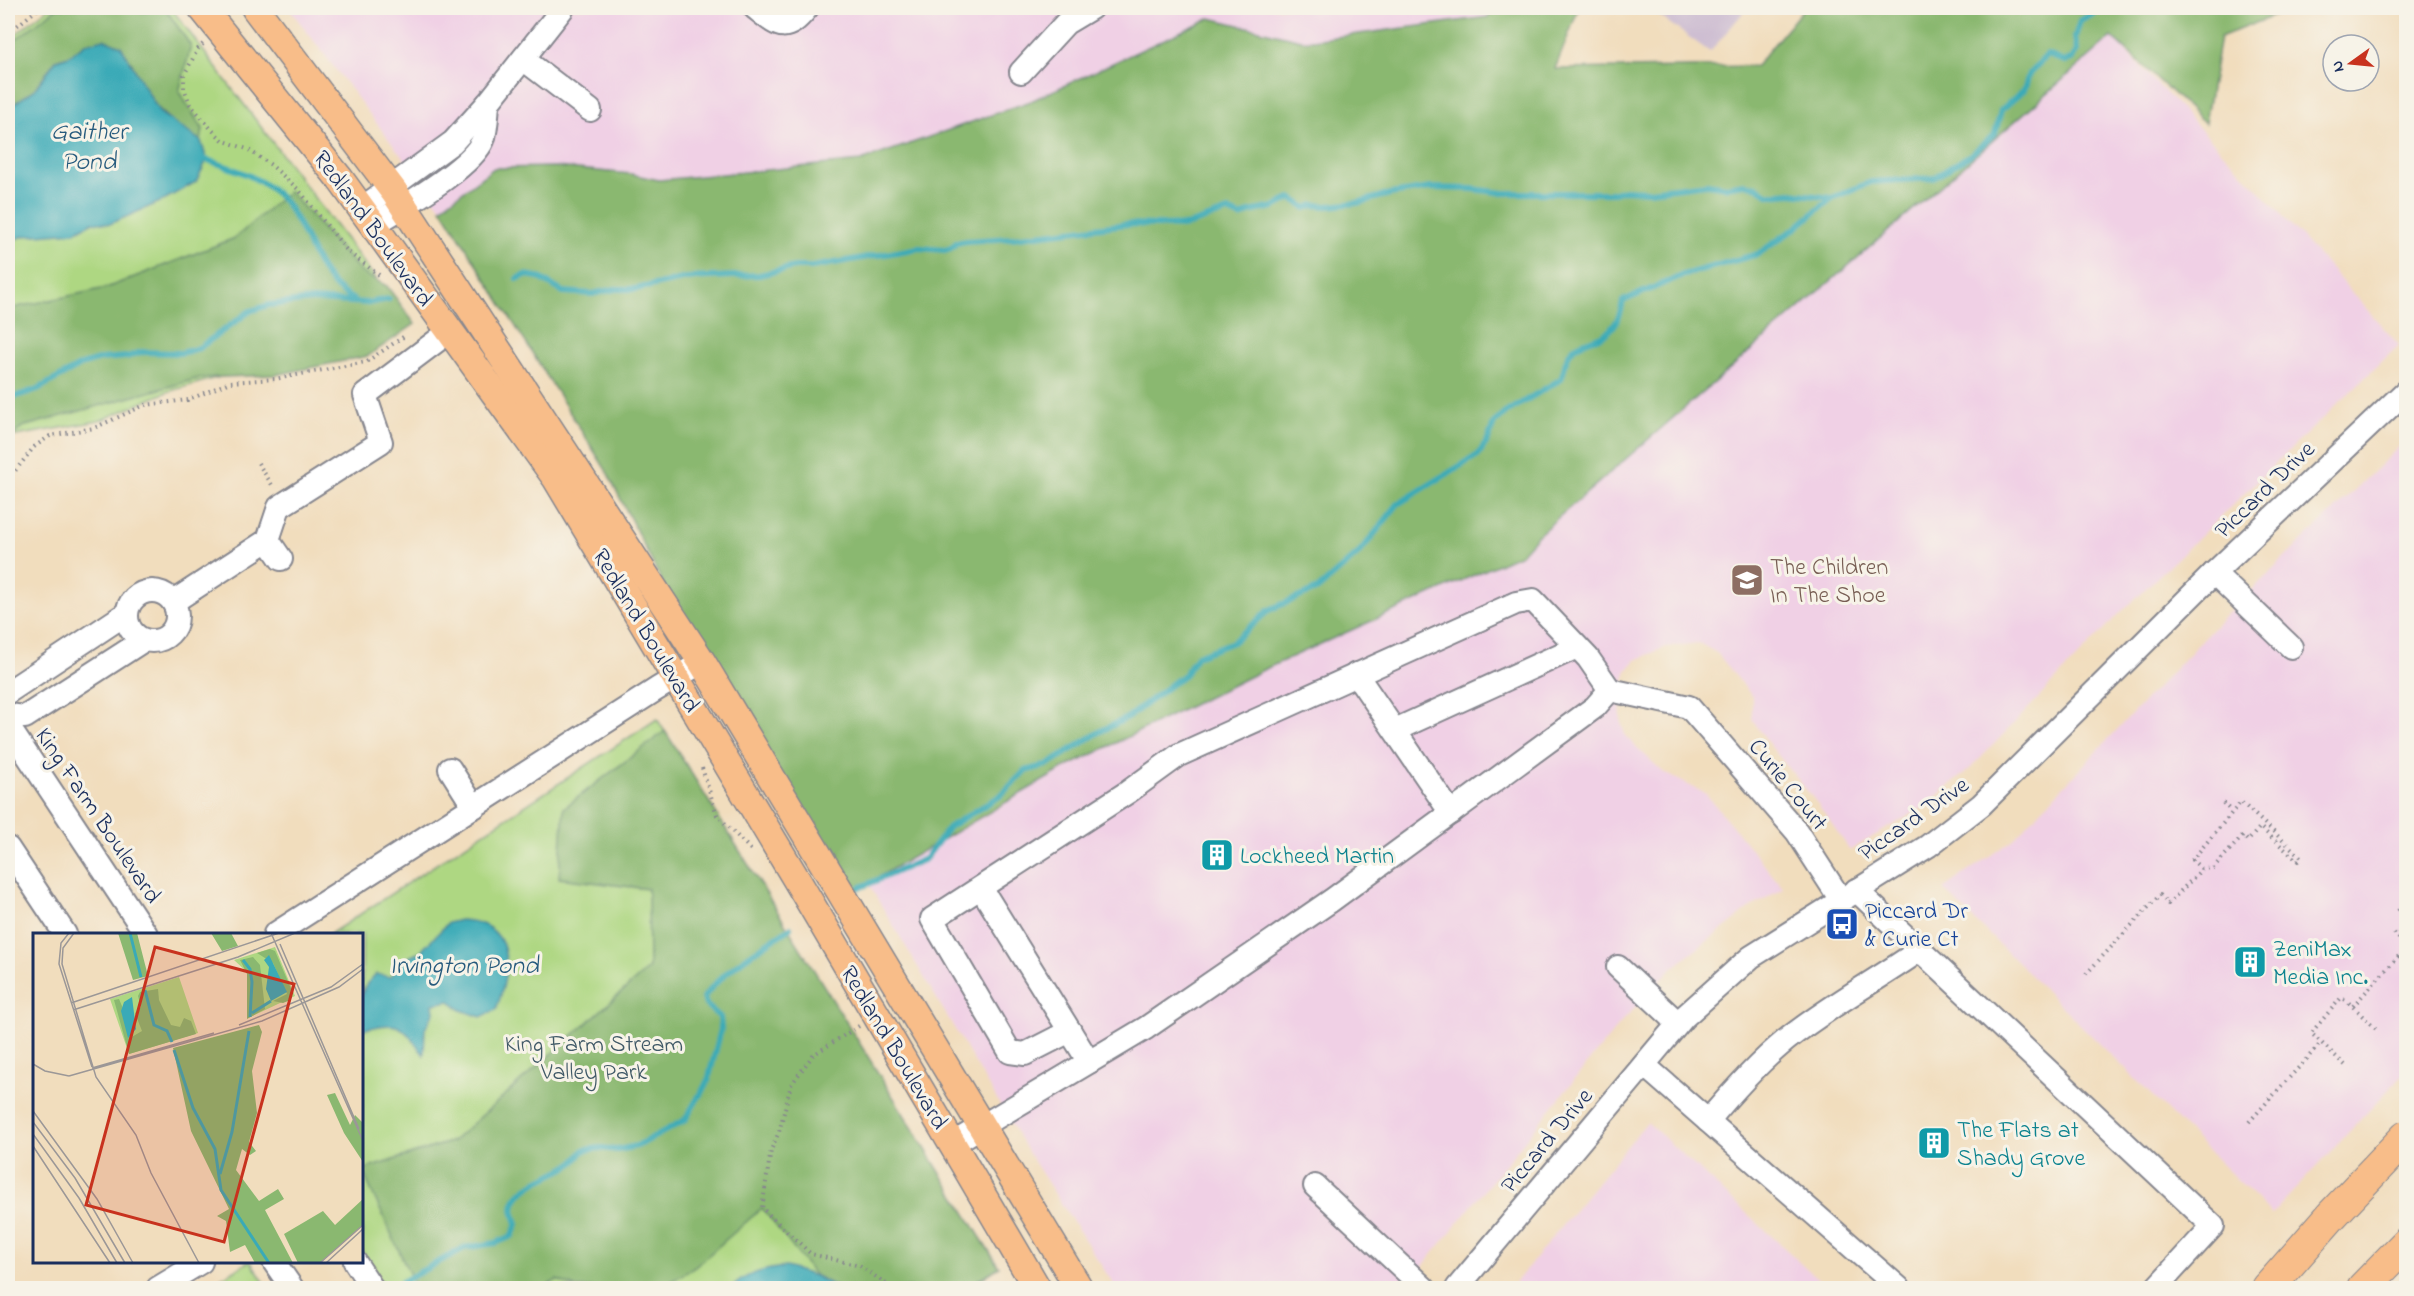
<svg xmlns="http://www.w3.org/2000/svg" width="2414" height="1296" font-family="'Indie Flower',sans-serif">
	<rect width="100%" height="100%" fill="#f7f3e8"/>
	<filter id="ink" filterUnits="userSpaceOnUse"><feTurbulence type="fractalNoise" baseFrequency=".0167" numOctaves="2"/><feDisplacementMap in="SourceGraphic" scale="12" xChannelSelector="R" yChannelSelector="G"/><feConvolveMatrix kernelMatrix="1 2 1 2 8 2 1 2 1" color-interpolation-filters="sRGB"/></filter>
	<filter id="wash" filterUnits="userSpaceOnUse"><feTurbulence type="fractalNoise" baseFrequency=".008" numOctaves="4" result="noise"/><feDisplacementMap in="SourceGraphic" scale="24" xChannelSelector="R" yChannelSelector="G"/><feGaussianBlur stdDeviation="1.35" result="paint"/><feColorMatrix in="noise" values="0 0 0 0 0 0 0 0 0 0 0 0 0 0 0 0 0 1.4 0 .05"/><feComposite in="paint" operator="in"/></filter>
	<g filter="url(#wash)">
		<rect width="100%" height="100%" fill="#f1ddbd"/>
		<!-- built -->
		<g fill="#f0d0e5">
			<path d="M289 8H1531L1493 59 1031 101 861 161 659 180 631 174 494 168 441 208Z"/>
			<path d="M2112 37 2263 194 2399 345 2117 616 1972 767 1922 808 1850 850 1818 804 1769 744 1752 719V696L1717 653 1699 643 1666 647 1636 660 1627 670 1620 693 1621 723 1626 737 1663 772 1706 794 1783 888 1750 908 1670 970 1618 1026 1405 1288H1116L1028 1152 868 883 1063 769 1265 669 1521 554 1537 536Z"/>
			<path d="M2406 440V1071L2272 1214 1943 889 2014 839 2217 624Z"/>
			<path d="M1647 1122 1828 1288H1511Z"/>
		</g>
		<!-- industrial -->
		<path fill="#cebed2" d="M1648 8H1747L1710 52Z"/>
		<!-- green -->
		<g fill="#aed782" stroke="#648370" stroke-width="1.5">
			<path d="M49 8H171L404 316 340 359 216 378 167 392 99 421 11 437 8 442V40Z"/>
			<path d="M657 719 999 1267 968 1288H384L362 1252V934H330Z"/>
			<path d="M248 1262H251L268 1288H205Z"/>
		</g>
		<!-- forest -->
		<g fill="#8ab870" stroke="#527467" stroke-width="1.5">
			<path d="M57 8H111L145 12 165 8 191 46 179 92 203 129 201 141C161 118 150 103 131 62L85 44 69 56 56 60 34 90 8 108V45Z"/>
			<path d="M1495 8H1579L1555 69 1756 66 1804 8H2294L2220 37 2205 123 2112 37 1537 536 1521 554 1265 669 1063 769 841 899 702 662 606 470 441 208 494 168 556 167 631 174 659 180 861 161 1031 101 1210 18 1305 41 1488 17Z"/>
			<path d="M289 191 362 273 387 286 415 324 368 356 275 375 200 378 22 427 8 441V309L106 288 235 238Z"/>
			<path d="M665 731 999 1267 965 1288H838L815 1276 762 1208 695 1267 661 1288H577L557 1280 543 1288H416L362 1170 453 1141 649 968 648 889 559 878 564 808Z"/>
		</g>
		<!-- water -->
		<g fill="#3aaab7" stroke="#2a6c8a" stroke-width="1.5">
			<path d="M104 39 121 46 160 113 201 141 207 160 196 182 160 202 110 224 93 222 75 232 24 236 8 242V108L34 90 56 60 69 56 85 44Z"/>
			<path d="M460 920C516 922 511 970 496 1010L481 1017 461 1010 450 1001 433 1004 434 1012 425 1029 424 1055C400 1024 402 1020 362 1030 361 1004 356 992 376 974L390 977 407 958 420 952 448 923Z"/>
			<path d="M786 1267 815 1276 838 1288H732C745 1273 766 1269 786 1267Z"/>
		</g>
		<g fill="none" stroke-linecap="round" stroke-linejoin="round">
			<!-- stream -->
			<g stroke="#3aaab7" stroke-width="6">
				<path d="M207 160C235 169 264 178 284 201 305 227 312 264 336 287 342 293 349 297 355 301"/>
				<path d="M517 279 525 275 538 277 563 292 592 294 615 289H636L687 278 759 275 795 267H812L919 248 945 250 951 248 956 243 966 241 1012 238 1127 224 1185 226 1228 211 1241 217 1249 212 1274 207 1291 198 1306 208 1314 205 1328 206 1357 203 1390 194 1431 188 1472 189 1504 193H1614L1624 190 1649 191 1707 184 1726 187 1744 184 1755 186 1769 195 1791 193 1832 198"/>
				<path d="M8 399 38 389 81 365 101 359 127 357 141 352 181 353 199 348 250 311 269 305 313 300 368 303 389 299"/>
				<path d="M859 888 925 859 949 827 1000 796 1025 771 1047 765 1101 731 1127 718 1185 674 1197 656 1233 642 1269 610 1318 589 1360 552 1398 504 1478 455 1488 440 1494 423 1505 413 1561 379C1564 372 1565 362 1568 356 1580 331 1615 351 1623 301L1683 275 1758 254 1797 227 1832 198 1871 182 1934 178 1970 155 1995 134 2001 110 2024 90 2029 74 2047 55 2065 61 2072 59 2077 51 2075 37 2080 21 2104 8"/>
				<path d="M402 1282 464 1248 496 1243 512 1236 517 1224C516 1220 514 1215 513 1210 513 1184 559 1176 575 1161 578 1158 581 1153 584 1150L601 1148 617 1150 637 1146 685 1120 708 1081 721 1029 720 1017 706 1005 704 997C725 968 761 948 790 928"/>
			</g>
		</g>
	</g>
	<g filter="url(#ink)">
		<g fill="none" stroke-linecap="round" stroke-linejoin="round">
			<!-- minor casing -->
			<g stroke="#86868e" stroke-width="26">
				<g id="minor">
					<path d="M755 8C779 27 785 35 807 8"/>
					<path d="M523 59 590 110"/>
					<path d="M1021 72 1066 23 1091 8"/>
					<path d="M361 209 453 142 488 103 563 8"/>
					<path d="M374 225C400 208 472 168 483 140 487 129 487 114 488 103"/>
					<path d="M268 540 281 559"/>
					<path d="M2214 573 2291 647"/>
					<circle cx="152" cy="616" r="25"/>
					<path d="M173 602 268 540 279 507 381 442 365 395 450 331"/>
					<path d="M1356 674 1451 813"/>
					<path d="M1610 690 1689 707 1797 832 1841 900"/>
					<path d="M8 692 127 613"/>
					<path d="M8 715 25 717 144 640"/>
					<path d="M8 726 146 934"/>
					<path d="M1395 730 1577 647"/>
					<path d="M450 769 474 807"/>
					<path d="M8 848 65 934"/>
					<path d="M981 888 1089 1062"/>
					<path d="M1856 890 2213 1226 2156 1288"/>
					<path d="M275 934 657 689 702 662"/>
					<path d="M1618 967 1678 1023"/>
					<path d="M1644 1065 1899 1288"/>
					<path d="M1708 1121C1732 1092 1756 1065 1785 1041 1827 1007 1876 981 1920 950"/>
					<path d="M952 1144 1146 1028 1332 900 1595 707 1610 690 1588 658 1533 600 1516 603 1179 755 1128 792 932 919 1010 1052 1025 1054 1070 1031"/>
					<path d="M1315 1186 1424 1288"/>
					<path d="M274 1262 292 1288"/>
					<path d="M355 1262 372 1288"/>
					<path d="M158 1288 201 1262"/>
					<path d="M1457 1288 1684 1017 1751 957 1928 846 1981 805 2214 573 2406 391"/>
				</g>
			</g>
			<!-- major casing -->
			<g stroke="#86868e" stroke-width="30">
				<g id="major">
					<path d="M202 8 340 179 556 478 798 882 1037 1288"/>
					<path d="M255 8 395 193 702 662 1079 1288"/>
				</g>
			</g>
			<!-- highway casing -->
			<g stroke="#86868e" stroke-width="34">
				<g id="highway">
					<path d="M2268 1288 2332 1215 2406 1137"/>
					<path d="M2363 1288 2406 1244"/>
				</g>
			</g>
			<!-- path -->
			<g stroke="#86868e" stroke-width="4" stroke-dasharray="1.5 4.5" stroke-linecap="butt">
				<path d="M8 33 39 8"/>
				<path d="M203 44 198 49 184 75V88L190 104 212 130 224 141 247 149 271 165 299 190 348 252 379 275"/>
				<path d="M258 463 274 488"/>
				<path d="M8 480 34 447 50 436 94 428 145 405 188 400 230 382 275 379 366 362 406 335"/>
				<path d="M702 768 717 815 751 850"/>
				<path d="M2223 803 2231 811"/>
				<path d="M2398 911 2406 902"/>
				<path d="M2394 933 2406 946"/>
				<path d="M2086 974 2160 895 2168 904 2202 869 2213 868 2243 836 2248 841 2260 827 2298 861 2301 857 2241 802 2192 860 2202 869"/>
				<path d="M2353 1006 2406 948"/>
				<path d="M859 1026 813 1055 791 1085 779 1132 771 1150 762 1208 811 1254 860 1266 892 1288"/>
				<path d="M2345 1065 2311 1033 2341 998 2346 1000 2377 1030"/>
				<path d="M2249 1122 2321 1043"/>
			</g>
			<!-- minor -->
			<use href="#minor" stroke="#fff" stroke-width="22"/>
			<!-- major -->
			<use href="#major" stroke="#f8bd89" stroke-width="27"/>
			<!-- highway -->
			<use href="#highway" stroke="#f8bd89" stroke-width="32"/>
		</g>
	</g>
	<!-- icons -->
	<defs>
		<g id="school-square" transform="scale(1.725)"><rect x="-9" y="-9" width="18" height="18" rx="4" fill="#8d6e63" stroke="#f7f3e8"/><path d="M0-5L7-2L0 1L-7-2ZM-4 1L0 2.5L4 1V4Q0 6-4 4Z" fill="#fff"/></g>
		<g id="building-square" transform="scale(1.725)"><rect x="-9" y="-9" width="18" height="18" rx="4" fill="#0f9aa8" stroke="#f7f3e8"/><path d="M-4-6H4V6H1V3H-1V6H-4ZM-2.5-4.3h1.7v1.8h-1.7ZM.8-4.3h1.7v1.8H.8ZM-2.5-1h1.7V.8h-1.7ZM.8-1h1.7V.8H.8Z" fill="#fff"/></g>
		<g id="bus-square" transform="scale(1.725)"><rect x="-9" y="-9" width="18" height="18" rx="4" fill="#1a4fb4" stroke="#f7f3e8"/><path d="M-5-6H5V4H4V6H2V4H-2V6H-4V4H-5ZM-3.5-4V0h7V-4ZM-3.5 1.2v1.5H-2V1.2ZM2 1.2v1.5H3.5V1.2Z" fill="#fff"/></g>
	</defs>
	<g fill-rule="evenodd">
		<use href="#school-square" x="1747" y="580"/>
		<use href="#building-square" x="1217" y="855"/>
		<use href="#bus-square" x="1842" y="924"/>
		<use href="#building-square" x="2250" y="962"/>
		<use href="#building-square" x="1934" y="1143"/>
	</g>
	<g text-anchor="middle" stroke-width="6" stroke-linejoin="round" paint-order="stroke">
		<!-- street labels -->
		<g font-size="24" fill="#1b2f5e" stroke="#f7f3e8">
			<text transform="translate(374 228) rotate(54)" y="8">Redland Boulevard</text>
			<text transform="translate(2264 489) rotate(-44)" y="8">Piccard Drive</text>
			<text transform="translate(647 630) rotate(59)" y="8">Redland Boulevard</text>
			<text transform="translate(1789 784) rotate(51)" y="8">Curie Court</text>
			<text transform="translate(99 815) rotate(56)" y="8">King Farm Boulevard</text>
			<text transform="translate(1913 818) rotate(-35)" y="8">Piccard Drive</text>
			<text transform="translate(895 1047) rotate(59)" y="8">Redland Boulevard</text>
			<text transform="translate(1546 1140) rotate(-50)" y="8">Piccard Drive</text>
		</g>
		<!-- education labels -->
		<g font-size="24" fill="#785e54" stroke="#f7f3e8" text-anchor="start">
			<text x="1770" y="574">The Children<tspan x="1770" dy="28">In The Shoe</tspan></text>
		</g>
		<!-- culture labels -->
		<g font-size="24" fill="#0d838f" stroke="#f7f3e8" text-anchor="start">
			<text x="1240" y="863">Lockheed Martin</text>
			<text x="2273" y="956">ZeniMax<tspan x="2273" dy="28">Media Inc.</tspan></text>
			<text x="1957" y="1137">The Flats at<tspan x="1957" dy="28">Shady Grove</tspan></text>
		</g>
		<!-- transit labels -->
		<g font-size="24" fill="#164399" stroke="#f7f3e8" text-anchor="start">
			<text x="1865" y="918">Piccard Dr<tspan x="1865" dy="28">&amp; Curie Ct</tspan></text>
		</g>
		<!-- park labels -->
		<g font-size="24" fill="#405967" stroke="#f7f3e8">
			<text x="594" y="1051">King Farm Stream<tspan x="594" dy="28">Valley Park</tspan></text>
		</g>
		<!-- water labels -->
		<g font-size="26" font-style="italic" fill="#265a7d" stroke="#f7f3e8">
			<text x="89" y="139">Gaither<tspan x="89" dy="30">Pond</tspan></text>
			<text x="464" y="973">Irvington Pond</text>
		</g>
	</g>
	<!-- overview -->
	<g transform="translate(33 933)">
		<rect width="330" height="330" fill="#f1ddbd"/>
		<path d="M242 14 262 63 215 85 214 39 201 27ZM146 44 165 100 96 121 77 66Z" fill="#aed782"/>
		<path d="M85 0H104L115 43 100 47ZM178 0H198L205 13 189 18ZM237 16 242 18 259 58 255 68 250 70 240 68 254 61 240 30 224 20ZM220 24 227 32 232 76 214 86V41L207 27ZM125 56 126 67 138 92 147 94 151 85 158 88 163 101 96 121 81 67 86 66 89 73 97 105 109 98 102 80 108 74 105 63 107 59ZM226 92 229 99 219 138 224 180 216 209 223 218 217 222 209 216 203 237 226 268 245 256 251 266 232 277 260 330H222L212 312 197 319 193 288 184 283 196 276 158 198 140 115ZM302 160 317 192 322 182 330 190V229L311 200 294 162ZM330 266V292L287 330H265L251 301 290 278 302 292Z" fill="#8ab870"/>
		<path d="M236 22 254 59 238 68 233 56 236 34 231 27ZM99 64 103 96 95 105 88 78 91 69Z" fill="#3aaab7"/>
		<path fill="none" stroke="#3aaab7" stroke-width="3" d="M97 0 108 44M210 27 217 36 219 49 217 84M112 57 121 92 134 98 139 109M219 80 238 68M141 117 160 175 182 216 188 257 236 330M187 241 199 199 216 98"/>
		<path fill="none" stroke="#9b9797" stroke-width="1.5" d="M36 0 28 10 26 31 59 134M41 0 30 15 29 31 63 144 103 202 118 240 166 330M238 0 330 208M247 11 326 196M38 70 246 0M40 77 205 24 262 0M206 92 298 54 330 31M0 131 12 138 36 143M59 135 181 100M36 143 229 88 306 54 330 36M0 178 64 266 100 330M0 189 42 245 92 330M0 201 46 265 84 330M0 213 77 330M287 330 330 292M293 330 330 296"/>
		<path fill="#c8321e" fill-opacity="0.15" stroke="#c8321e" stroke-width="3" d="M122 14 261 51 191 309 53 272Z"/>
		<rect width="330" height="330" fill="none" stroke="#1b2f5e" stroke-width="3"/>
	</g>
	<!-- margin -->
	<rect width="2414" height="1296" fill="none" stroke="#f7f3e8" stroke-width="30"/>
	<!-- north arrow -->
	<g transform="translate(2351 63) rotate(255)"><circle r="28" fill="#f7f3e8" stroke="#9fa5b1" stroke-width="1.5"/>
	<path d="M0-4.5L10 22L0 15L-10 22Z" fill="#c8321e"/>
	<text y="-9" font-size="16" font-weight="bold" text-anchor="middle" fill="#1b2f5e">N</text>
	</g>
</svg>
